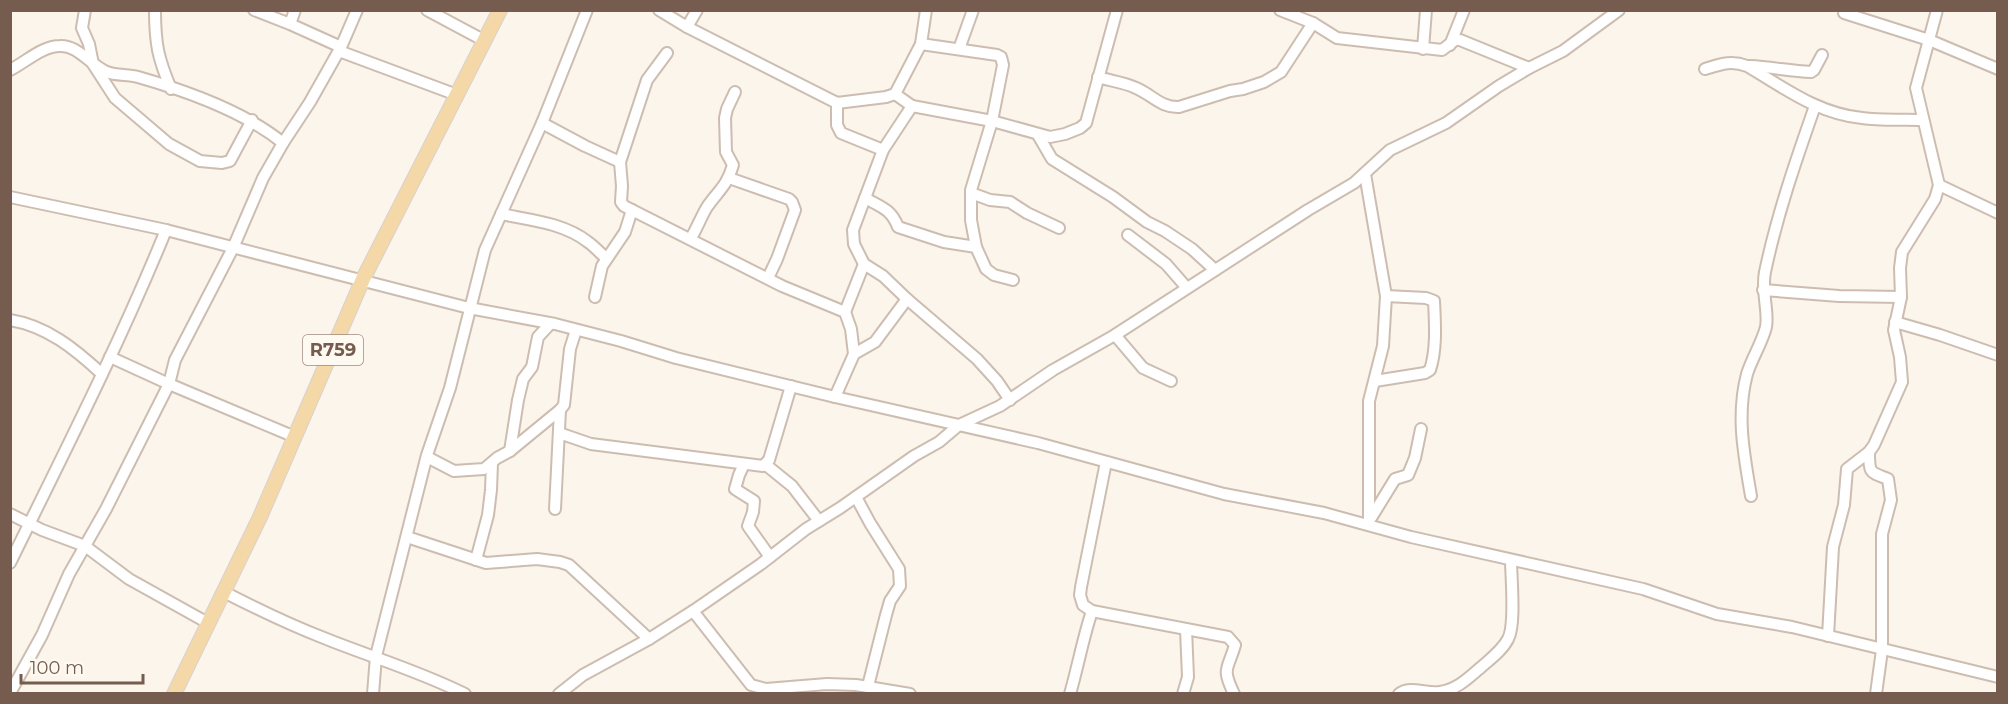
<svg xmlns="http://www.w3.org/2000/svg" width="2008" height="704" font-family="Montserrat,sans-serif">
	<rect width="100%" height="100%" fill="#fbf5eb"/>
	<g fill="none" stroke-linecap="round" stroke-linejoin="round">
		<!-- minor casing -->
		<g stroke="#cdbdb1" stroke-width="14">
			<g id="minor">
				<path d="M85 10 82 28 89 44 93 64 115 98 169 144 200 161 222 163 230 161 252 120"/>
				<path d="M155 10C155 44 158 58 171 89"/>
				<path d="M254 10 290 24 341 47"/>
				<path d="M427 10 485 41"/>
				<path d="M659 10 687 27 837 103 886 97 895 94 921 44 926 10"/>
				<path d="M1280 10 1313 23 1337 38 1442 50 1455 40H1460L1529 68"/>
				<path d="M1844 13 1929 40 1998 69"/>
				<path d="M290 24 295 10"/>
				<path d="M687 27 697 10"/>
				<path d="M921 44 997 55 1001 57 1003 65 992 121 971 190V220L976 247 986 269 994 275 1013 280"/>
				<path d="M1450 45 1464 10"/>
				<path d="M959 49 973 10"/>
				<path d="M1423 49 1426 10"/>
				<path d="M339 51 457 95"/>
				<path d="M667 53 647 80 620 162 622 186 621 202 624 206 782 286 845 312 851 329 854 354 835 397"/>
				<path d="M1750 66C1771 67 1790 71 1811 72L1814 70 1822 55"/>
				<path d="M1705 69C1721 64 1731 60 1747 66 1783 87 1818 114 1862 118 1882 121 1903 119 1923 120"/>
				<path d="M10 70C26 62 42 46 60 46 78 45 90 65 107 72 116 76 128 74 138 77 187 91 244 111 283 143"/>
				<path d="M1098 77C1110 81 1124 82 1136 88 1151 94 1161 108 1179 107L1230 91 1243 89 1264 82 1281 72 1313 23"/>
				<path d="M895 94 912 106 992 121 1050 137 1065 134 1080 128 1086 123 1117 10"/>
				<path d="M837 103V125L841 133 883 150"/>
				<path d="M912 106 883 150 853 230 854 244 864 264 883 276 907 299 977 359 997 381 1010 400"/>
				<path d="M542 123 585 146 620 162"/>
				<path d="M1038 135 1052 159 1113 197 1147 222 1165 231 1192 249 1215 270"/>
				<path d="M1365 174 1386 296 1383 346 1369 401V524"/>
				<path d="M729 178 789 199 792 202 795 210 777 259 768 278"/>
				<path d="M1939 185 1998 213"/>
				<path d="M971 193 990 200 1010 202 1027 213 1059 228"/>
				<path d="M10 197 166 230 469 308 555 324 621 341 676 358 835 397 1038 443 1224 494 1324 513 1411 537 1643 589 1717 614 1792 627 1998 677"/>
				<path d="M865 198C881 207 891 209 898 227L944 242 976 247"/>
				<path d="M501 214C530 220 564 223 588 242 595 247 600 253 606 258"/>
				<path d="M1128 235 1166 264 1187 288"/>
				<path d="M691 238C697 228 701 217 707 207 718 191 727 186 733 165L726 152 725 118 727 109 735 92"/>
				<path d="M1763 290 1839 296 1901 297"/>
				<path d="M595 297 602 266 625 232 632 210"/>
				<path d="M845 312 864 264"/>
				<path d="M10 320C47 326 75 349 102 374"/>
				<path d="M1895 322 1940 335 1998 355"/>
				<path d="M1115 335 1143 368 1171 381"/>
				<path d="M854 354 875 342 907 299"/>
				<path d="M110 357 169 384 295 437"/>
				<path d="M1375 381 1425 373 1430 370C1437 349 1435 322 1434 301L1426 298 1386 296"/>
				<path d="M559 433 591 444 763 466 769 460 791 386"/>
				<path d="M510 451 518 400 523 379 532 367 538 337 550 324"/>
				<path d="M1869 452C1869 474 1870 472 1888 479L1891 500 1882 534V650L1876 694"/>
				<path d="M427 457 454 471 484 469 497 458 510 451 560 410 564 405 570 349 576 330"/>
				<path d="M1106 462 1081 587 1080 595 1083 605 1092 611 1228 637 1235 645C1228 670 1221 667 1234 694"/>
				<path d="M744 464 739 475 735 489 754 501 753 512 748 526 770 557"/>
				<path d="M766 465 792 486 819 521"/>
				<path d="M1751 496C1744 455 1736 415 1747 374 1752 358 1762 343 1766 327 1769 312 1761 291 1765 272 1777 215 1796 160 1815 106"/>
				<path d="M856 497 870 523 899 569 900 586 890 601 886 615 868 686"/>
				<path d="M555 509 560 410"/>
				<path d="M10 514 42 530 85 546 129 579 208 623"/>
				<path d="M1371 518 1395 479 1408 475 1415 458 1421 429"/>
				<path d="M407 537 486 563 537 559 560 562 569 565 649 639"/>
				<path d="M476 560 488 515 491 490 492 463"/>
				<path d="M10 563C64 453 120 343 166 230"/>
				<path d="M224 592C257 609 290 625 324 638 371 657 419 671 465 694"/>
				<path d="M693 611 751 685 766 689 827 684 856 685 910 694"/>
				<path d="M1828 636 1833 547 1844 505 1847 469 1869 452 1874 445 1902 382 1900 357 1894 330 1901 297 1900 268 1902 252 1935 199 1939 185 1916 88 1937 10"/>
				<path d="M10 693 42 635 69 574 106 509 169 384 175 360 233 248 263 178 283 143 310 102 341 47 357 10"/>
				<path d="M373 694 376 656 427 455 450 388 485 250 542 123 587 10"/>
				<path d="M559 694 583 675 649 639 693 611 761 564 806 529 840 508 914 456 939 442 959 425 1000 406 1053 370 1115 335 1308 210 1354 183 1390 150 1446 123 1499 86 1529 68 1563 51 1619 10"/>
				<path d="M1070 694C1078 666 1083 638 1092 611"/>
				<path d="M1183 694 1188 677 1186 629"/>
				<path d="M1399 694C1409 685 1427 694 1440 692 1457 689 1466 680 1479 669 1489 660 1502 651 1508 639 1516 625 1511 577 1511 560"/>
			</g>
		</g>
		<!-- major casing -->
		<g stroke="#d8d1ce" stroke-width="16">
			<path id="major" d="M174 694 260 517 363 279 500 10"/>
		</g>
		<!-- minor -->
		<use href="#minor" stroke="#fff" stroke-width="10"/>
		<!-- major -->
		<use href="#major" stroke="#f5d8a8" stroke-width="14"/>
	</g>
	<g text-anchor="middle" stroke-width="4.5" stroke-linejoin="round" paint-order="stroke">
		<!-- shield labels -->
		<rect fill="#fef9f1" stroke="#9e8b80" stroke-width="1.5" x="303" y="335" width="60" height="30" rx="4.5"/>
		<g font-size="18" font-weight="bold" fill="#755c4f">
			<text x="333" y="356">R759</text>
		</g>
	</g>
	<!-- border -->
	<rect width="2008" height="704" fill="none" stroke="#755c4f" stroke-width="24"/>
	<!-- scale -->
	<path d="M21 674v9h122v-9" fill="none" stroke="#755c4f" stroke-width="3"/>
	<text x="30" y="674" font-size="18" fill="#755c4f" stroke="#fef9f1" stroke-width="4.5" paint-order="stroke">100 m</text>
</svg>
